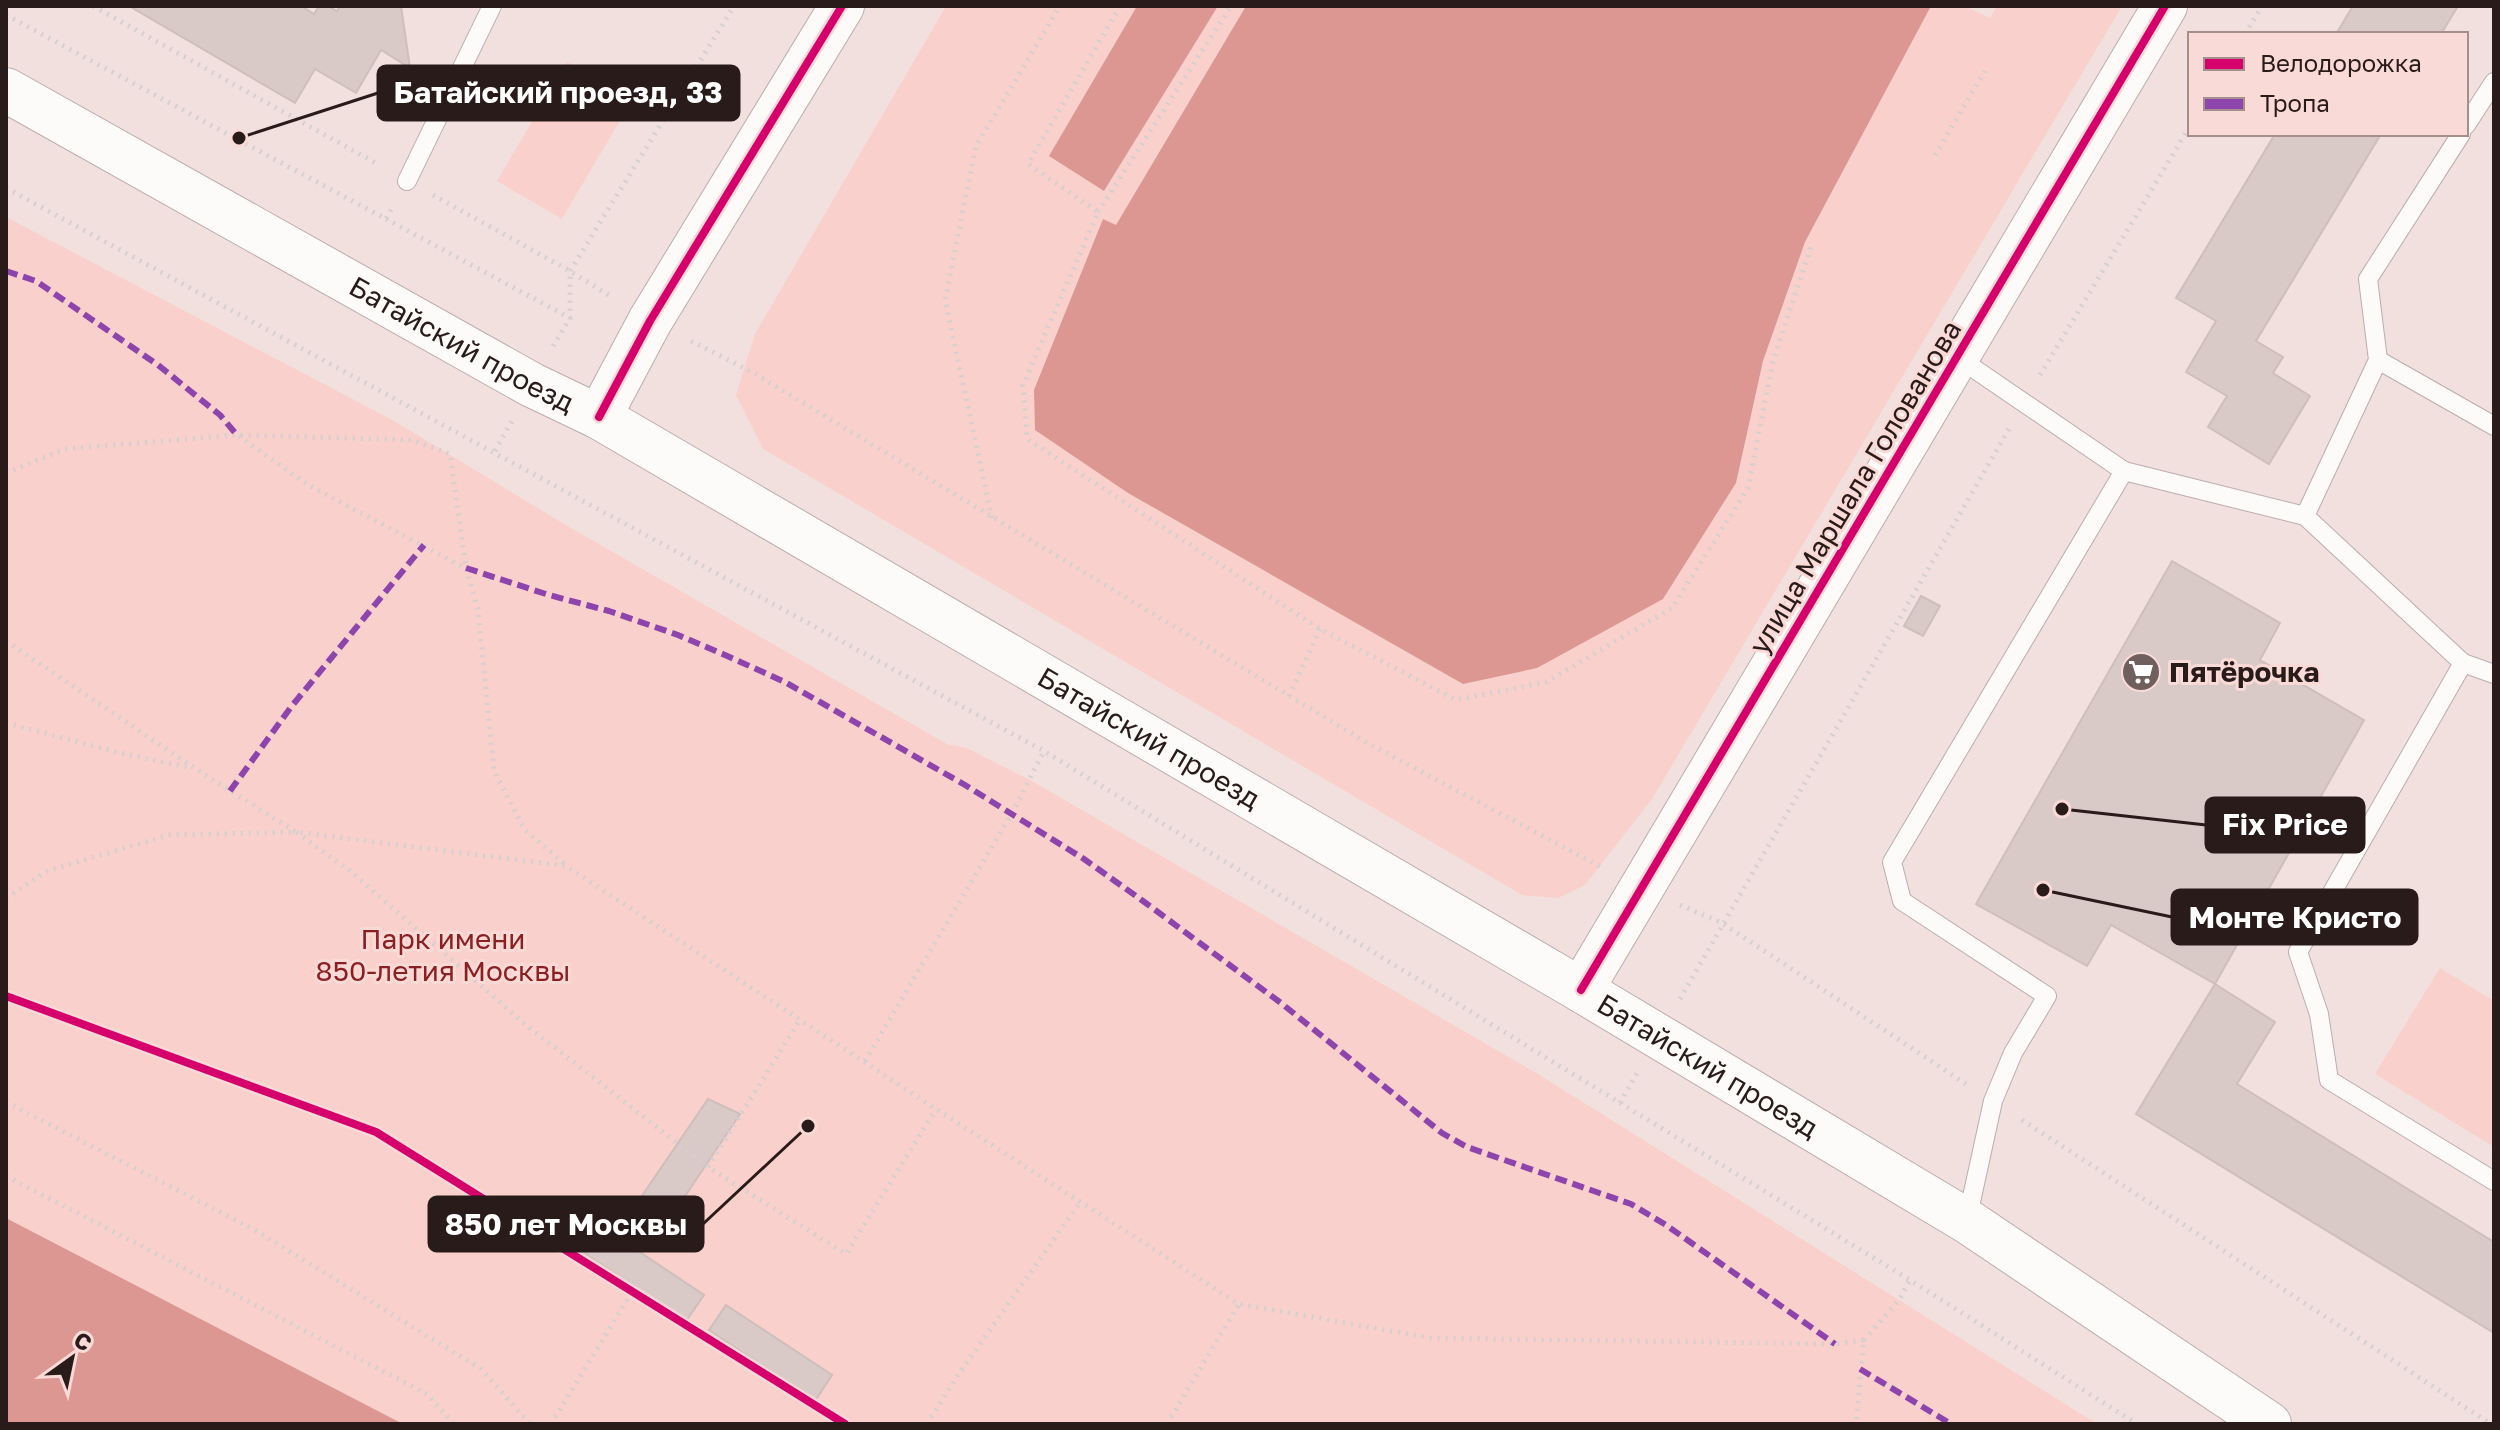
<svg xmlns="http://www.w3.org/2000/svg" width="2500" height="1430" font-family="'Golos Text',sans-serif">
	<rect width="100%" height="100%" fill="#f2e0de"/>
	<!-- green -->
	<g fill="#f9d0cb">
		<path d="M946 6H1137L1050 156 1104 191 1218 6H1246L1116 226 1102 219 1128 493 1463 684 1663 599 1736 483 1763 361 1805 242 1931 6H1964L1990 18 1997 6H2122L1652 799 1585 885 1558 898 1522 895 763 449 736 395 755 334Z"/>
		<path d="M567 62 632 100 562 219 497 181Z"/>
		<path d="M6 217 396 422 564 524 947 744 967 748 1030 780 1538 1074 2097 1424H403L6 1218Z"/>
		<path d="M2440 968 2494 1001V1147L2375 1074Z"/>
	</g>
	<!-- water -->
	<g fill="#dc9792">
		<path d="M1137 6H1218L1104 191 1049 156Z"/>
		<path d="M1246 6H1931L1805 242 1763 361 1736 483 1663 599 1537 668 1463 684 1128 493 1035 430 1034 390 1103 219 1116 225Z"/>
		<path d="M6 1218 403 1424H6Z"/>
	</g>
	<!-- building -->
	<g fill="#d9c9c7" stroke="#cebebc" stroke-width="2">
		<path d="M129 6H301L314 14 319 6H328L337 11 340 6H401L410 68 381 50 356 93 315 69 295 103Z"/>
		<path d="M2353 6H2458L2441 34H2336Z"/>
		<path d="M2275 134H2381L2256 341 2283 357 2273 373 2310 396 2269 464 2208 427 2227 396 2186 372 2216 321 2176 298Z"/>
		<path d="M2172 561 2280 623 2260 660 2364 720 2215 984 2111 925 2087 966 1976 904Z"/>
		<path d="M1921 596 1940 606 1923 636 1904 626Z"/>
		<path d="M2215 984 2275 1022 2237 1084 2494 1242V1333L2136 1114Z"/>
		<path d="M708 1099 740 1114 665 1226 635 1206Z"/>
		<path d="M598 1224 704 1295 686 1321 580 1250Z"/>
		<path d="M726 1305 832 1375 815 1401 709 1330Z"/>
	</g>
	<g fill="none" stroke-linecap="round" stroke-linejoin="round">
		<!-- lane casing -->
		<g stroke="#bcadac" stroke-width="20">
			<g id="lane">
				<path d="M2466 125 2494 82"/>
				<path d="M407 181 492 6"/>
				<path d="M1957 357 2124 471 2305 516 2463 663 2494 674"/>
				<path d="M2378 360 2494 426"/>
				<path d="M2305 516 2378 360 2368 279 2461 134"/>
				<path d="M2463 663 2298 952 2319 1014 2329 1080 2494 1181"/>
				<path d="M1967 1220 1993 1101 2013 1053 2047 996 1902 901 1892 862 2124 471"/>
			</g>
		</g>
		<!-- secondary casing -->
		<g stroke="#bcadac" stroke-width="46">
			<g id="secondary">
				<path id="s1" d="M6 90 532 385 599 417 1581 990 1967 1221 2269 1424"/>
				<path d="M599 417 650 321 842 6"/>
				<path d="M1581 990 2165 6"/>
			</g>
		</g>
		<!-- path -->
		<g stroke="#d5d0d0" stroke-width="5" stroke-dasharray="2 6" stroke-linecap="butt">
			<path d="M93 6 379 165"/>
			<path d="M1120 6 1028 164 1098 212 1023 385 1027 439 1320 629 1456 700 1546 682 1672 608 1748 488 1773 361 1811 247"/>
			<path d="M6 15 386 219 393 206"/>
			<path d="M2245 34 2262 6"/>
			<path d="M1935 155 1985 71"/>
			<path d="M6 188 1044 751 1910 1280 2137 1424"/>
			<path d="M433 195 570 271 612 297"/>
			<path d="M1098 212 1231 6"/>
			<path d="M386 219 570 318"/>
			<path d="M691 341 752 372 1364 741 1603 868"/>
			<path d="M553 346 570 318V271L734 6"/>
			<path d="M2040 375 2190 126"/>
			<path d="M239 436 308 485 465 568"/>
			<path d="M495 451 512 421"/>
			<path d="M6 473 65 449 237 435 412 440 450 454 466 568 478 610 494 771 525 830 566 865"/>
			<path d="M992 518 945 300 976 146 1060 6"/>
			<path d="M6 641 196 769 296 832 566 866 936 1109 1239 1304 1431 1338 1835 1344 1864 1340 1856 1424"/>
			<path d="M1289 696 1320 629"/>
			<path d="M6 723 124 754 192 768"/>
			<path d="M6 898 47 871 169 835 296 832 349 870 526 1025 708 1167 846 1254 936 1109"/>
			<path d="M1680 905 1722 923 1966 1084"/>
			<path d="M1680 999 2009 429"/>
			<path d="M865 1061 1012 813 1044 751"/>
			<path d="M6 1102 255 1230 481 1369 530 1424"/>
			<path d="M1620 1103 1637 1073"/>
			<path d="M2022 1120 2491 1424"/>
			<path d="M708 1167 801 1018"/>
			<path d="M6 1176 427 1394 454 1424"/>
			<path d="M1864 1340 1899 1300 1910 1280"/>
			<path d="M551 1424 632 1292"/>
			<path d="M927 1424 958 1375 1081 1201"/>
			<path d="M1167 1424 1239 1304"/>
		</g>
		<!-- lane -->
		<use href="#lane" stroke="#fdfafa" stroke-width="18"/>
		<!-- secondary -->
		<use href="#secondary" stroke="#fdfafa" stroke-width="44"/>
		<!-- quiet -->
		<g stroke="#8e44ad" stroke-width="6" stroke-dasharray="12 6" stroke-linecap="butt">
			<path d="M6 271 36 281 158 365 220 415 237 435"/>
			<path d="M466 568 549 595 609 611 678 635 725 655 785 682 965 785 1084 859 1143 901 1281 1003 1442 1133 1467 1147 1631 1204 1666 1225 1835 1344"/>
			<path d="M230 791 291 707 424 545"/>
			<path d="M1860 1369 1951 1424"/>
		</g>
		<!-- cycleway casing -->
		<g stroke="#fadad6" stroke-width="13">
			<g id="cycleway">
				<path d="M599 417 650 321 842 6"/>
				<path d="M1581 990 2165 6"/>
				<path d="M6 996 376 1132 845 1424"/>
			</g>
		</g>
		<!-- cycleway -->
		<use href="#cycleway" stroke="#d6006c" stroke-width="8"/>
	</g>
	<!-- icons -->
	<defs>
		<g id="supermarket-disc" transform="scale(2)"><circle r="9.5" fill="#6f605e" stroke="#fadad6"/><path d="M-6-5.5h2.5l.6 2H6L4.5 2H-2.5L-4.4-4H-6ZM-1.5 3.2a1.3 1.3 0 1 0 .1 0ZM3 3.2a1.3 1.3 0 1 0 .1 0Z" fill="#fff"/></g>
	</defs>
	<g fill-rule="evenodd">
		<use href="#supermarket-disc" x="2141" y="672"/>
	</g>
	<g text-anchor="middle" stroke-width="6" stroke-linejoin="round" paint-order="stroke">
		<!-- street labels -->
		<g font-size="28" fill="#291b19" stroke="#fadad6">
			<text dy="10" stroke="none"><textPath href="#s1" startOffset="522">Батайский проезд</textPath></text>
			<text transform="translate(1855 487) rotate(-59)" y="10">улица Маршала Голованова</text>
			<text dy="10" stroke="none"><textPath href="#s1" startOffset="1314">Батайский проезд</textPath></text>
			<text dy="10" stroke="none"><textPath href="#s1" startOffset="1962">Батайский проезд</textPath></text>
		</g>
		<!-- poi labels -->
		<g font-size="28" font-weight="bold" fill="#291b19" stroke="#fadad6" text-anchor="start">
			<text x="2169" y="682">Пятёрочка</text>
		</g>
		<!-- park labels -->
		<g font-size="28" fill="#8b1f21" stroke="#fadad6">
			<text x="443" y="949">Парк имени<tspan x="443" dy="32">850-летия Москвы</tspan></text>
		</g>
	</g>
	<!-- callouts -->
	<path fill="none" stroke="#291b19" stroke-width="3" d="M239 138L378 93M2062 809L2206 825M2043 890L2172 917M808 1126L703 1224"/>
	<g fill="#291b19" stroke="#fadad6" stroke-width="3">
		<circle cx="239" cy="138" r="8"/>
		<circle cx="2062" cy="809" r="8"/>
		<circle cx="2043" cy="890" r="8"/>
		<circle cx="808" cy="1126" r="8"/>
	</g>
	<g fill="#291b19" stroke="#291b19" stroke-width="3">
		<rect x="378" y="66" width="361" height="54" rx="8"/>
		<rect x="2206" y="798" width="158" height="54" rx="8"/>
		<rect x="2172" y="890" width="245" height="54" rx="8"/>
		<rect x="429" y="1197" width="274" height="54" rx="8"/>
	</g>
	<g font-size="30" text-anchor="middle" font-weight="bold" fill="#fff">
		<text x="558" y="103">Батайский проезд, 33</text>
		<text x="2285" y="835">Fix Price</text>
		<text x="2295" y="928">Монте Кристо</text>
		<text x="566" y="1235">850 лет Москвы</text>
	</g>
	<!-- border -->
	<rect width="2500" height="1430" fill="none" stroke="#291b19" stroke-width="16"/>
	<!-- legend -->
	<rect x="2188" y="32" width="280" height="104" fill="#fadad6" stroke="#a68e8a" stroke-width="2"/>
	<rect x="2204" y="58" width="40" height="12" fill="#d6006c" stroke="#a68e8a" stroke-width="2"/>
	<text x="2260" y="72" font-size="24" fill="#291b19">Велодорожка</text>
	<rect x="2204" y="98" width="40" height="12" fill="#8e44ad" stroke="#a68e8a" stroke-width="2"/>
	<text x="2260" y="112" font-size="24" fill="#291b19">Тропа</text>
	<!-- north arrow -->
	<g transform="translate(72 1358) rotate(33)" stroke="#fadad6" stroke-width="6" paint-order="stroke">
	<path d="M0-6L14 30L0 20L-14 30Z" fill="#291b19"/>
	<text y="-12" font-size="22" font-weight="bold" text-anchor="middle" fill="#291b19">С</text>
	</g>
</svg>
